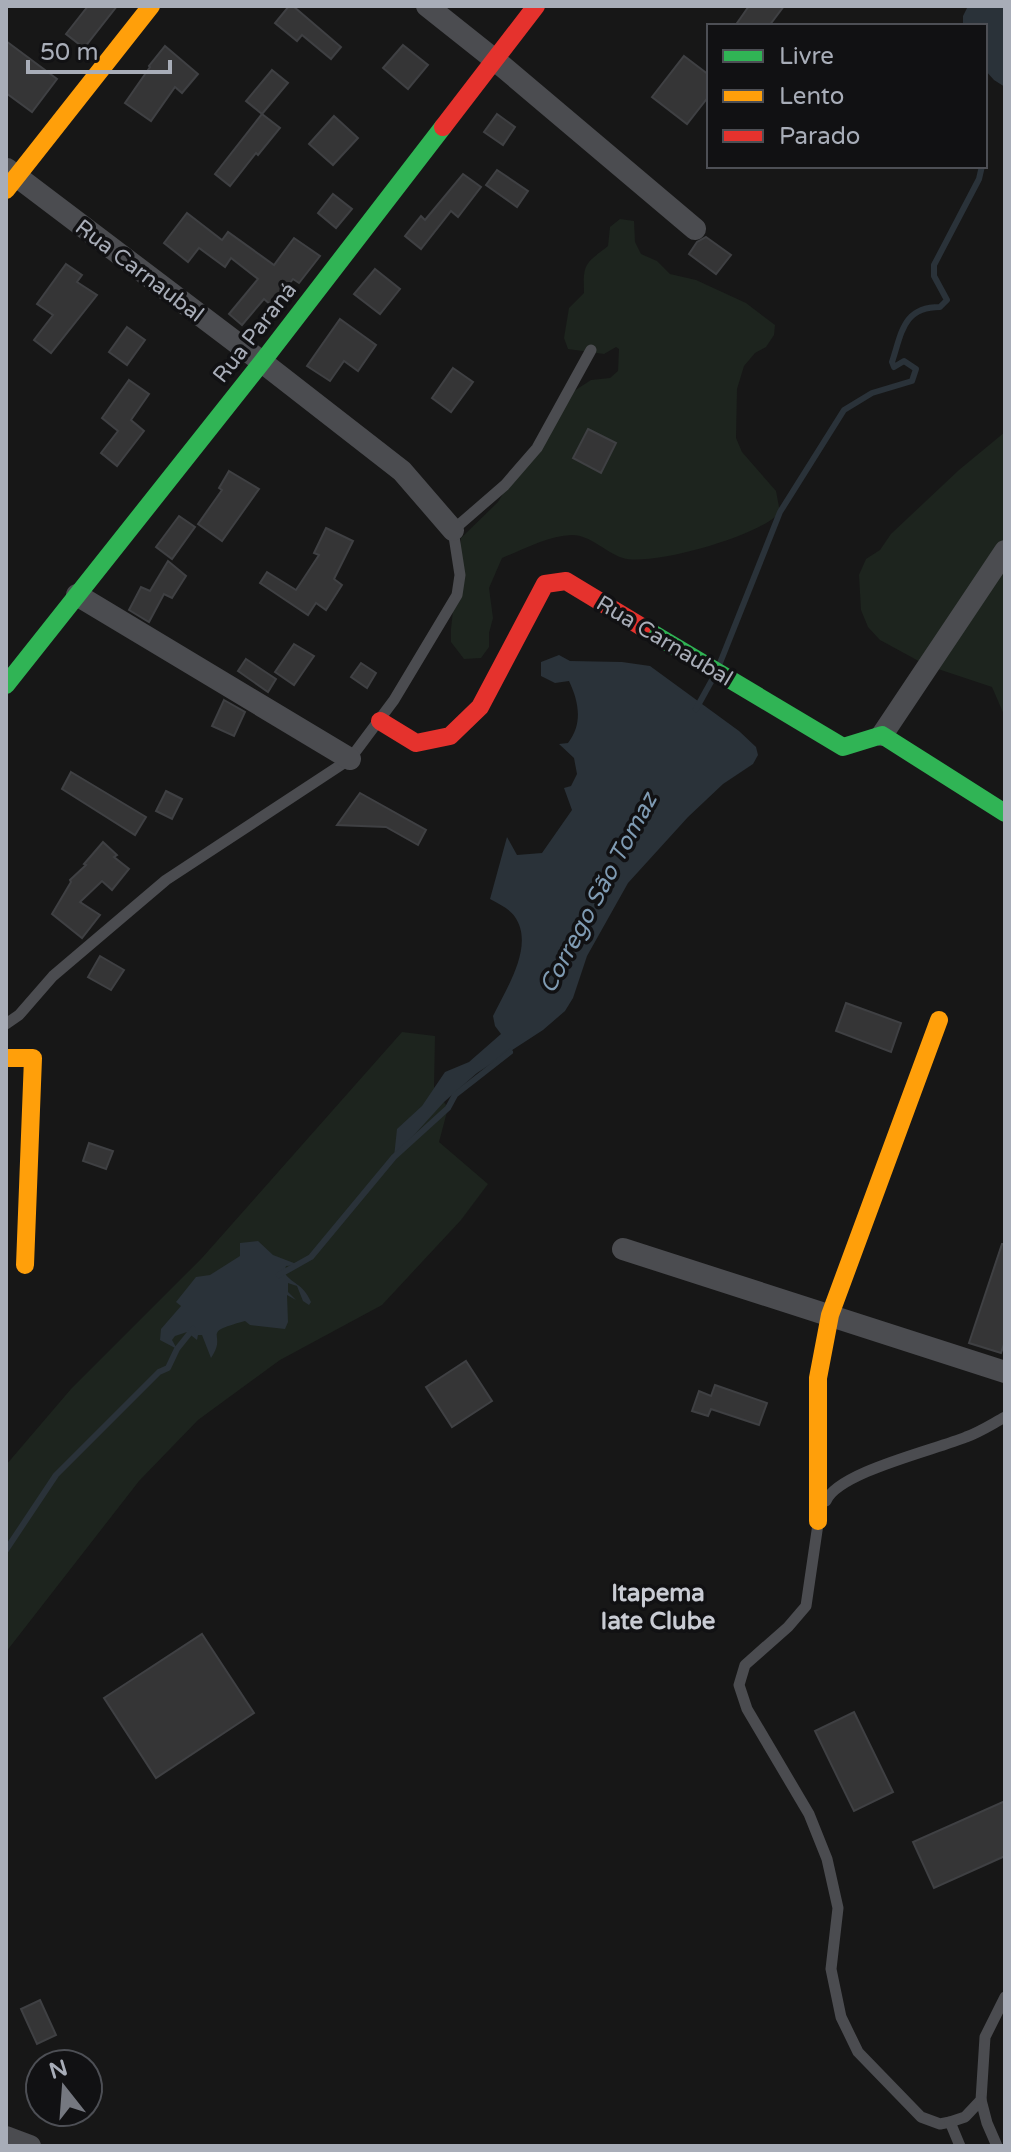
<svg xmlns="http://www.w3.org/2000/svg" width="1011" height="2152" font-family="'Varela Round',sans-serif">
	<rect width="100%" height="100%" fill="#171717"/>
	<!-- green -->
	<g fill="#1d241e">
		<path d="M620 219 634 221 635 242 641 254 657 261 670 274 696 280 746 303 775 325 774 335 766 347 755 353 744 366 737 389 736 438 742 452 776 491 780 512C763 535 651 567 623 558 606 553 591 535 572 535 548 536 524 549 502 558L489 588 493 618 489 633V647L481 658 464 659 451 642V629L461 538 498 502 552 413 574 391 591 380 610 378 618 371 619 349 616 347 604 354 568 349 564 338 569 308 584 293C583 263 585 264 608 246L610 227Z"/>
		<path d="M1005 432V717L992 687 926 665 880 640 868 627 861 610 859 575 866 559 880 550 891 534 959 470Z"/>
		<path d="M402 1032 435 1036 434 1087 448 1108 439 1142 488 1184 461 1220 382 1305 280 1360 198 1420 139 1481 6 1652V1465L71 1389 202 1258Z"/>
	</g>
	<!-- water -->
	<g fill="#2a3239">
		<path d="M968 6H1005V87L994 80 985 70V26H963V16Z"/>
		<path d="M559 655 570 661 622 662 650 666 739 731 756 747 758 755 753 764 723 784 688 817 628 883 587 956 573 998 565 1011 543 1030 477 1073 444 1102 394 1157 397 1129 422 1106 445 1072 469 1062 501 1034 495 1026 493 1016C506 989 535 946 515 917 510 909 499 904 490 899L507 837 517 855 542 853 572 810 564 788 571 786 577 774 574 758 559 744 568 743C583 724 579 702 569 681L555 683 541 676V662Z"/>
		<path d="M258 1241 273 1255 299 1265 286 1266 284 1272C291 1284 303 1283 311 1302L309 1305 303 1301 297 1286 288 1283V1292L296 1300 287 1295 288 1322 285 1329 250 1325 245 1321C197 1334 229 1332 211 1358L202 1335H198L197 1340 187 1332 175 1336 172 1340 177 1349 160 1340 161 1329 181 1306 176 1302 196 1277 210 1275 240 1256V1243Z"/>
	</g>
	<g fill="none" stroke-linecap="round" stroke-linejoin="round">
		<!-- stream -->
		<g stroke="#2a3239" stroke-width="6">
			<path d="M720 663 780 512 844 410 872 393 912 381 916 369 904 361 894 367 892 362C902 332 903 307 940 307L947 300 934 276V265L979 179 982 166"/>
			<path d="M696 709 712 680"/>
			<path d="M279 1275 311 1257 394 1157 448 1108 455 1095 510 1052"/>
			<path d="M6 1550 56 1475 159 1372 168 1368 177 1349 193 1329"/>
		</g>
	</g>
	<!-- building -->
	<g fill="#353536" stroke="#3f4043" stroke-width="2">
		<path d="M88 6H117L84 48 66 34Z"/>
		<path d="M289 6H293L341 47 331 59 302 35 297 41 275 23Z"/>
		<path d="M749 6H784L769 26H735Z"/>
		<path d="M6 41 57 79 32 112 6 93Z"/>
		<path d="M403 45 428 65 408 89 383 68Z"/>
		<path d="M165 46 198 74 182 93 175 87 151 121 125 103 150 67 149 66Z"/>
		<path d="M684 56 709 75V96L687 124 652 97Z"/>
		<path d="M272 70 288 83 262 114 246 101Z"/>
		<path d="M262 114 280 128 258 155 256 153 230 186 215 174Z"/>
		<path d="M497 114 515 127 503 145 484 132Z"/>
		<path d="M334 116 358 138 333 165 309 144Z"/>
		<path d="M497 170 528 191 517 207 486 185Z"/>
		<path d="M463 174 481 187 458 217 451 211 421 249 405 236 421 216 425 220Z"/>
		<path d="M333 194 352 209 336 228 318 213Z"/>
		<path d="M187 213 222 240 228 232 274 265 294 238 320 256 299 283 293 279 272 306 264 299 242 325 229 314 258 279 231 258 225 267 199 248 188 262 164 243Z"/>
		<path d="M706 237 731 255 716 274 689 254 697 242Z"/>
		<path d="M66 264 82 275 77 282 97 295 51 353 34 340 53 315 37 304Z"/>
		<path d="M375 269 400 289 380 314 354 294Z"/>
		<path d="M340 319 376 345 358 371 344 361 330 381 307 366Z"/>
		<path d="M127 327 145 340 127 365 109 352Z"/>
		<path d="M453 368 473 382 451 412 432 398Z"/>
		<path d="M129 380 149 394 131 420 144 431 117 466 101 453 118 431 102 418Z"/>
		<path d="M588 429 616 443 601 473 573 458Z"/>
		<path d="M229 471 259 489 222 541 198 524 222 490 219 488Z"/>
		<path d="M179 516 195 527 172 559 156 547Z"/>
		<path d="M326 528 353 541 334 579 342 585 326 610 316 603 308 615 260 583 267 572 296 590 319 555 314 553Z"/>
		<path d="M168 561 186 576 172 598 164 594 149 622 129 610 141 587 150 591Z"/>
		<path d="M294 644 314 656 294 685 275 672Z"/>
		<path d="M246 659 276 679 268 692 238 671Z"/>
		<path d="M361 663 376 673 367 688 351 677Z"/>
		<path d="M224 700 245 712 234 736 212 726Z"/>
		<path d="M71 772 146 817 135 835 62 789Z"/>
		<path d="M166 791 182 799 172 819 156 811Z"/>
		<path d="M360 793 426 830 418 845 386 827 337 825Z"/>
		<path d="M103 842 117 855 114 857 129 869 112 890 102 881 80 902 100 915 82 938 52 914 71 882 70 880 86 865 84 864Z"/>
		<path d="M100 956 124 970 111 990 88 977Z"/>
		<path d="M846 1003 901 1023 891 1052 836 1031Z"/>
		<path d="M89 1143 113 1151 106 1169 83 1161Z"/>
		<path d="M1002 1244H1005V1341L1001 1353 969 1343Z"/>
		<path d="M466 1361 492 1401 452 1427 426 1387Z"/>
		<path d="M715 1385 767 1403 759 1425 711 1409 708 1416 692 1411 699 1391 711 1396Z"/>
		<path d="M202 1634 254 1713 156 1778 104 1698Z"/>
		<path d="M854 1712 893 1792 854 1811 815 1731Z"/>
		<path d="M1005 1801V1856L934 1888 913 1842Z"/>
		<path d="M40 2000 56 2035 37 2044 21 2009Z"/>
	</g>
	<g fill="none" stroke-linecap="round" stroke-linejoin="round">
		<!-- lane -->
		<g stroke="#4b4c50" stroke-width="11">
			<path d="M6 1024 19 1015 53 976 166 880 350 759 394 700 457 595 460 575 453 530 505 485 537 448 591 350"/>
			<path d="M826 1501C838 1472 935 1450 966 1437 980 1432 992 1424 1005 1417"/>
			<path d="M818 1524 806 1606 788 1627 745 1665 739 1685 747 1709 809 1814 827 1859 838 1908 831 1969 841 2017 858 2052 921 2117 940 2124 950 2122 965 2117 981 2100 985 2037 1005 1997"/>
			<path d="M981 2100 987 2123 997 2146"/>
			<path d="M950 2122 960 2146"/>
		</g>
		<!-- street -->
		<g stroke="#4b4c50" stroke-width="22">
			<path d="M427 6 495 60 695 229"/>
			<path d="M7 169 262 362 402 471 453 530"/>
			<path d="M77 595 350 759"/>
			<path d="M882 735 1005 551"/>
			<path d="M623 1249 1005 1372"/>
			<path d="M6 2137 30 2146"/>
		</g>
		<!-- fast -->
		<g stroke="#30b455" stroke-width="18">
			<path d="M642 627 843 747 882 735 1005 813"/>
			<path d="M6 685 262 362 443 127"/>
		</g>
		<!-- slow -->
		<g stroke="#ff9f0a" stroke-width="18">
			<path d="M6 190 151 6"/>
			<path d="M6 1058H33L25 1265"/>
			<path d="M818 1521V1378L830 1315 939 1020"/>
		</g>
		<!-- jam -->
		<g stroke="#e5322d" stroke-width="18">
			<path d="M443 127 536 6"/>
			<path d="M380 721 416 743 450 736 480 707 545 584 566 581 642 627"/>
		</g>
	</g>
	<g text-anchor="middle" stroke-width="7" stroke-linejoin="round" paint-order="stroke">
		<!-- street labels -->
		<g font-size="22" fill="#a8adb8" stroke="#111113">
			<text transform="translate(140 270) rotate(37)" y="8">Rua Carnaubal</text>
			<text transform="translate(254 332) rotate(-52)" y="8">Rua Paraná</text>
			<text transform="translate(665 640) rotate(31)" y="8">Rua Carnaubal</text>
		</g>
		<!-- water labels -->
		<g font-size="24" font-style="italic" fill="#7f9bb3" stroke="#111113">
			<text transform="translate(598 893) rotate(-62)" y="8">Corrego São Tomaz</text>
		</g>
		<!-- neighbourhood labels -->
		<g font-size="24" font-weight="bold" fill="#c9ccd4" stroke="#111113">
			<text x="658" y="1601">Itapema<tspan x="658" dy="28">Iate Clube</tspan></text>
		</g>
	</g>
	<!-- border -->
	<rect width="1011" height="2152" fill="none" stroke="#a8adb8" stroke-width="16"/>
	<!-- legend -->
	<rect x="707" y="24" width="280" height="144" fill="#111113" stroke="#4d4f55" stroke-width="2"/>
	<rect x="723" y="50" width="40" height="12" fill="#30b455" stroke="#4d4f55" stroke-width="2"/>
	<text x="779" y="64" font-size="24" fill="#a8adb8">Livre</text>
	<rect x="723" y="90" width="40" height="12" fill="#ff9f0a" stroke="#4d4f55" stroke-width="2"/>
	<text x="779" y="104" font-size="24" fill="#a8adb8">Lento</text>
	<rect x="723" y="130" width="40" height="12" fill="#e5322d" stroke="#4d4f55" stroke-width="2"/>
	<text x="779" y="144" font-size="24" fill="#a8adb8">Parado</text>
	<!-- north arrow -->
	<g transform="translate(64 2088) rotate(343)"><circle r="38" fill="#111113" stroke="#4d4f55" stroke-width="2"/>
	<path d="M0-6L14 30L0 20L-14 30Z" fill="#757880"/>
	<text y="-12" font-size="22" font-weight="bold" text-anchor="middle" fill="#a8adb8">N</text>
	</g>
	<!-- scale -->
	<path d="M28 60v12h142v-12" fill="none" stroke="#a8adb8" stroke-width="4"/>
	<text x="40" y="60" font-size="24" fill="#a8adb8" stroke="#111113" stroke-width="6" paint-order="stroke">50 m</text>
</svg>
